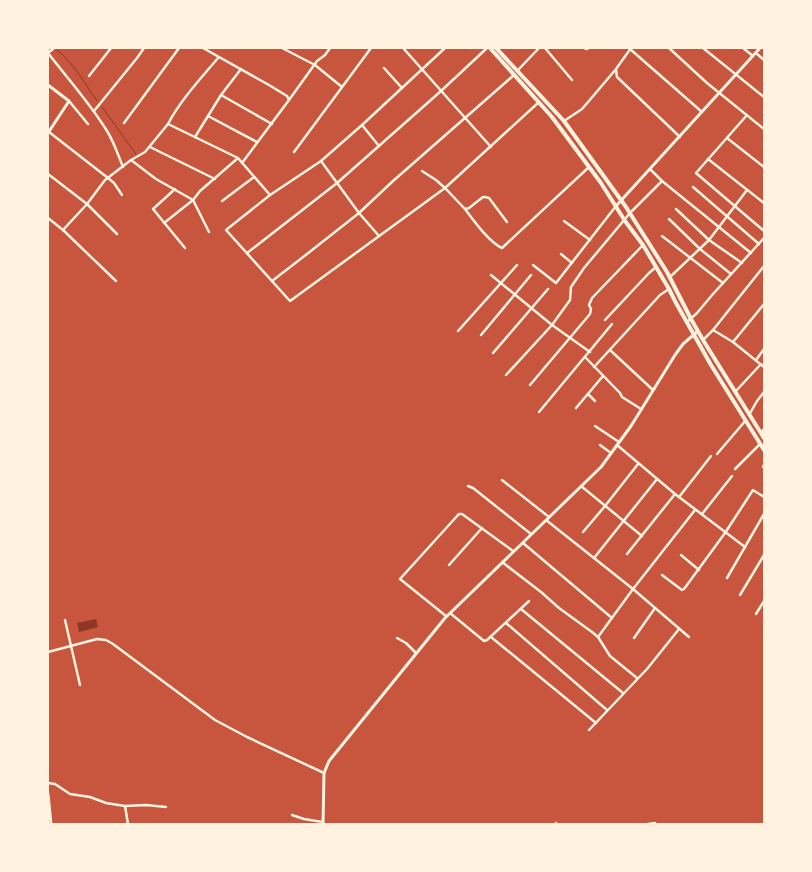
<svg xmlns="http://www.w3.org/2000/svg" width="812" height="872" font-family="Bitter,serif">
	<rect width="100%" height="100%" fill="#c8553d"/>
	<!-- water -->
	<path fill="#8f3625" d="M96 619 98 627 79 632 77 623Z"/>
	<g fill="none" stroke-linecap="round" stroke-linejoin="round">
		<!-- stream -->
		<g stroke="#8f3625" stroke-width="1">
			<path d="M57 50C72 61 86 85 97 101"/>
			<path d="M102 107 136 154"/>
		</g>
		<!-- minor -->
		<g stroke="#fff3e0" stroke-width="2.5">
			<path d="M203 48 269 85 287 96 289 100 242 163"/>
			<path d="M282 48 315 65 342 87"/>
			<path d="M445 48 362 125 321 161 270 195 226 230 290 301 445 188 539 102"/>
			<path d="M545 48 572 80"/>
			<path d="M585 48 586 49 589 48"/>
			<path d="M669 48 707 83 764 129"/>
			<path d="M703 48 764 97"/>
			<path d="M743 48 753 56"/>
			<path d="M404 49 491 147"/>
			<path d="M630 49 702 112"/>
			<path d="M48 53C68 79 90 103 107 131 114 142 118 155 123 167"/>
			<path d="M48 53 54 48"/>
			<path d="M756 53 764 60"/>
			<path d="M384 68 402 88"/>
			<path d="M518 70 539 48"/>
			<path d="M616 70 617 77 680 137"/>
			<path d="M89 76 111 48"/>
			<path d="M221 95 272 124"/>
			<path d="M289 100 317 61 325 55 330 48"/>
			<path d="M69 101 88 124"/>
			<path d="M94 111 137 58 144 48"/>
			<path d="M747 115 696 173 764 231"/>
			<path d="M208 116 257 142"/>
			<path d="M564 121 582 109 594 95 616 69 631 48"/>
			<path d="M124 123 179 48"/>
			<path d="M168 124C179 102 202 77 218 58"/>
			<path d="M362 125 379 146"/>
			<path d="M49 132 108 178 114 183 122 195"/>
			<path d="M195 137 221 95 241 69"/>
			<path d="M727 138 764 167"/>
			<path d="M150 147 215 179"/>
			<path d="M294 152 371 48"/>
			<path d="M708 159 764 203"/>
			<path d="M131 160 156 179 193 200 209 232"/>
			<path d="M321 161 359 213 379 236"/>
			<path d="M422 171 436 180 445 188 465 209 469 208 483 197H485L489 198 507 222"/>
			<path d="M48 174 87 204 117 234"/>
			<path d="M662 181 751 253"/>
			<path d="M693 187 759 244"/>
			<path d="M175 189 153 209 185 248"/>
			<path d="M222 201 254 177"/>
			<path d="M465 209C474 221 489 242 502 248L589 167"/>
			<path d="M676 209 709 240 742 263"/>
			<path d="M48 218 63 230 116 281"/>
			<path d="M669 219 700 249 731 274"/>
			<path d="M564 221 590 240"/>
			<path d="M164 223 193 200 200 191 238 158"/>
			<path d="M63 230 87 204 105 180 131 160 145 152 168 124 238 158 270 195"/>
			<path d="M662 236 723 283"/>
			<path d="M247 253 337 183 441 91 487 48"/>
			<path d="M561 254 572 263"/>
			<path d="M533 265 556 283 616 206"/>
			<path d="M491 275 552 325 590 352"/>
			<path d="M670 277 709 240 747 190"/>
			<path d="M272 281 307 254 359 213 393 181 514 75"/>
			<path d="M605 320 649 273 656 267"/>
			<path d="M687 322 697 313 713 294 764 238"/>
			<path d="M713 330 733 342 764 367"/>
			<path d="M458 331 517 265"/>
			<path d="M481 335 531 275"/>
			<path d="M703 340 713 330 764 266"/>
			<path d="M733 342 764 304"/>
			<path d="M610 350 653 390"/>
			<path d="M493 353 548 289"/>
			<path d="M586 358 620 393 622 397 641 409"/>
			<path d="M756 360 764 349"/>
			<path d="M594 367 660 295 669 289"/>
			<path d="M506 375 552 325 570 300 571 287 584 268 630 213 662 181 650 169"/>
			<path d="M530 385 590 314 591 309 589 305 592 298 643 245"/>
			<path d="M735 392 761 364"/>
			<path d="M588 394 595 401"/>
			<path d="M576 408 603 376"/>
			<path d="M539 412 612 324"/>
			<path d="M749 415 757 401 764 392"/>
			<path d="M595 426 619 442"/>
			<path d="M761 433 764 429"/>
			<path d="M600 445 611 453"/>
			<path d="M617 445 675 494 745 547"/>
			<path d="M717 454 746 420"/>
			<path d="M763 467 764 465"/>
			<path d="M735 469 760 444"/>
			<path d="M502 480 549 517"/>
			<path d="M468 486 473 488 531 534"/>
			<path d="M581 486 642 536"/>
			<path d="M679 497 711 456"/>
			<path d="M702 514 732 476"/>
			<path d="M546 520 633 589 689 637"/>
			<path d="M583 532 605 506 638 464"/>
			<path d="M523 543 612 618"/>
			<path d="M627 554 675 494"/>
			<path d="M681 555 699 570"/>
			<path d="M594 558 657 479"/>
			<path d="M502 562 541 592 559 608 592 632 598 637 610 656 637 678"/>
			<path d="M449 565 482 528"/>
			<path d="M662 575 682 590 684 589 725 533 753 490 764 497"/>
			<path d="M727 578 764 514"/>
			<path d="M740 595 764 555"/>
			<path d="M521 609 623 693"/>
			<path d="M450 613 484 641 487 640 529 601"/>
			<path d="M756 614 764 601"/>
			<path d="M446 616 400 579 458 515 459 514H462L513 551"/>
			<path d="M65 620 80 685"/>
			<path d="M506 623 607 710"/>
			<path d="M491 637 596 723"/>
			<path d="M598 637 633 589 695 510"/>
			<path d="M397 638 406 643 416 653"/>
			<path d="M634 638 655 608"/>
			<path d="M48 652 97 639 106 640 113 644 215 720 247 737 324 773"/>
			<path d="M589 730 647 669 679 629"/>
			<path d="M48 783 55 784 70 794 90 797 106 803 125 806 146 805 166 807"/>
			<path d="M125 806 128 824"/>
			<path d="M292 815 304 819 323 822"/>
			<path d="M556 823V824"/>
			<path d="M648 824 655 823V824"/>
		</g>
		<!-- tertiary -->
		<g stroke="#fff3e0" stroke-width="3">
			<path d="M48 85 69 101 48 133"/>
			<path d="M616 206 760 48"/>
			<path d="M48 794 51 824"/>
			<path d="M323 824 324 773 329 761 445 618 601 467 631 426 675 355 683 344 698 331"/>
		</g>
		<!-- primary -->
		<g stroke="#fff3e0" stroke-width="4">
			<path d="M490 48 552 117 601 183 625 221 643 245 669 289 676 303 711 365 764 450"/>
			<path d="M496 48 564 121 626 207 667 272 691 319 703 340 764 438"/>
		</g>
	</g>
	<!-- border -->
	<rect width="812" height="872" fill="none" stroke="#fff3e0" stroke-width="98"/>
</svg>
